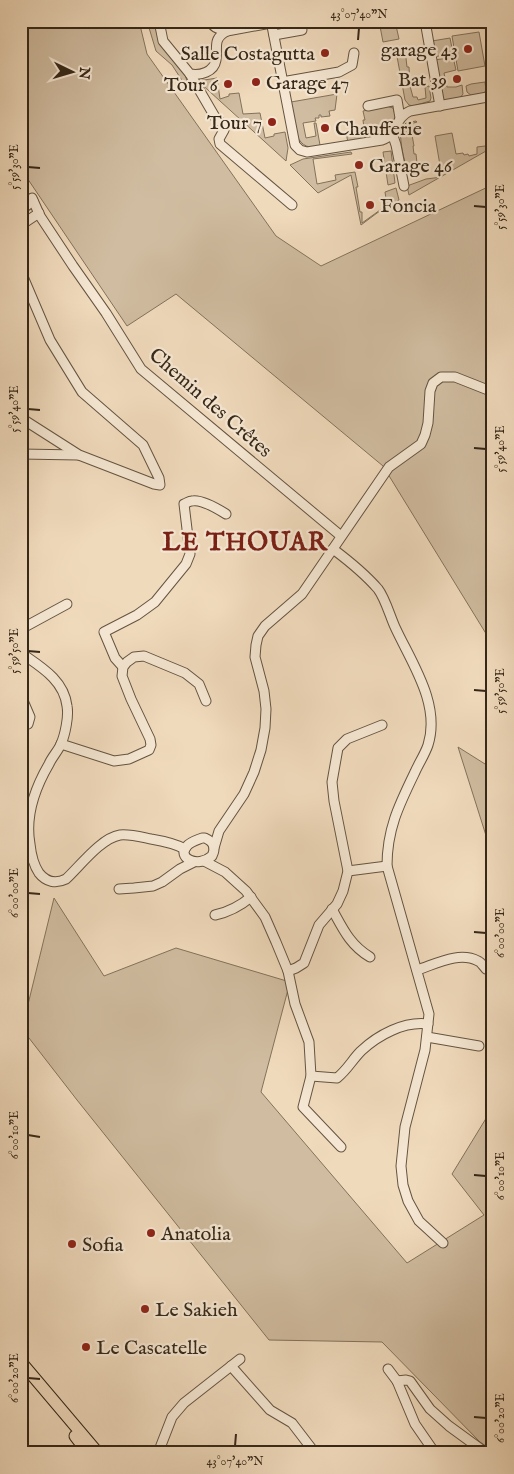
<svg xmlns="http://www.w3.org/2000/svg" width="514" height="1474" font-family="'IM FELL English',serif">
	<rect width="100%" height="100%" fill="#f0dabc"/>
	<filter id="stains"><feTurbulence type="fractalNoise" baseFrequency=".004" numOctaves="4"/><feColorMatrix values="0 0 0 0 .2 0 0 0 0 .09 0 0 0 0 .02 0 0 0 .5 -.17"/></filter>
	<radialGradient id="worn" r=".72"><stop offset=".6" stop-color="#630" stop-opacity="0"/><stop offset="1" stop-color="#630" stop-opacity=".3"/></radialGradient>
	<!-- green -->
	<g fill="#d0bca0" stroke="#82725c">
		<path d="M21 21H139L147 54 276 236 321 266 492 185 493 645 383 466 176 294 127 326 21 169Z"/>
		<path d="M147 21H156L184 71 187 81 190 82 185 85 172 65 156 51Z"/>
		<path d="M379 21H395L399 39 383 42Z"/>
		<path d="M479 32 485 66 458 71 452 36Z"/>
		<path d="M450 38 453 53 434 57 432 41Z"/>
		<path d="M400 48 401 51 405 50 407 67H409L410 86 413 97H417L418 100 426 98 425 87 429 86 431 98 430 101 413 106 409 105 405 100 396 51 398 49Z"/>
		<path d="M453 57 456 70 444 73 447 87H456L462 85 463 94C460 100 448 102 442 100L435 60Z"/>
		<path d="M217 78 220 99 229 96V94L239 93 243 114 260 113 265 138 274 136V134L285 132 288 148 286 161 198 81Z"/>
		<path d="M485 82 486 91 482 94 472 96 467 92 466 86 471 84Z"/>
		<path d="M337 94 335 110 329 111 330 116 321 117V115H319V118H315L316 121 303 123 306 138 316 136 314 123H316L320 145 318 147C292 151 295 121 291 102Z"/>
		<path d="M386 106 393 108 396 117C388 138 367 139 348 143L346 132 364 128 363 120H365L363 111Z"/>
		<path d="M416 121 417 122 410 124 414 146H413L414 154H416L418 172 420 175H410C405 168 399 139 401 130 402 127 404 125 406 123Z"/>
		<path d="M452 133 456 154 463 153 464 155 468 154 469 156 477 154V147L493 145V147L409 195 407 186 426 179 442 177 435 136Z"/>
		<path d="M391 151 395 183 388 185 383 152Z"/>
		<path d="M351 152 352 154 313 159 317 184 336 180 335 175 355 172 358 187H356L360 212H362V223L387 205 385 192 396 188 399 200 377 213 361 225 351 175 318 193 290 165 303 159Z"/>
		<path d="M458 747 493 769V873L489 845Z"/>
		<path d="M54 898 104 976 176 948 290 982 261 1092 407 1263 484 1215 452 1174 493 1107V1451L480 1442 382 1342 269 1340 77 1100 22 1029Z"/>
	</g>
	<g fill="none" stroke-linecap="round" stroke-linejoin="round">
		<!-- minor casing -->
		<g stroke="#645441" stroke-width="11">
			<g id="minor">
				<path d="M159 21 163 41 190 74C200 76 214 72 216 60 218 47 212 39 227 31"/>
				<path d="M210 21C213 28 220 30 227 31L271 23"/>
				<path d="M271 21 295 145 300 150 307 152 382 140C397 135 395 117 410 111L493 96"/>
				<path d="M425 21 440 106"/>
				<path d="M274 35 302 30"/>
				<path d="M190 74 215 117 224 125V130L219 139 220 144 292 205"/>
				<path d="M282 82 339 72 352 65 354 53"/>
				<path d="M368 106 397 100 400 118"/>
				<path d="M390 136 394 139 396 145 404 186"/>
				<path d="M32 198 40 216 73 266 106 313 141 369 341 536"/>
				<path d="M21 210 33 201"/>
				<path d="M21 225 39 213"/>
				<path d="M21 272 50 340 82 392 143 445 159 478 160 485 154 484 79 455 21 418"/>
				<path d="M21 454 78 455"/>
				<path d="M333 549C349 561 365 574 378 589 385 598 390 616 395 627 411 662 441 704 428 745 425 754 419 763 415 772 399 805 387 829 387 866L429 1014 425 1050 405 1127 401 1166 403 1185 408 1201 419 1221 443 1243"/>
				<path d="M21 629 67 604"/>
				<path d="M21 653C41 667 64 680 67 706 69 716 65 735 61 744 58 751 52 757 49 764 35 788 25 816 30 844 31 854 33 864 39 873 46 882 56 884 66 879 80 866 101 838 120 835 130 834 141 837 151 839 163 841 174 843 185 849"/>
				<path d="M123 667 115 658 104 632 137 615 155 602 186 564 190 554 184 504C187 503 189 501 192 501 201 499 218 509 226 514"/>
				<path d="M21 696 30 717 28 724 21 727"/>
				<path d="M61 744 114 761 129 759 149 750 151 745 150 739 131 699 122 676 123 667 127 662 134 657 144 656 185 673 199 684 206 701"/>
				<path d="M202 838H205C214 842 216 848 212 856 197 869 176 857 187 846 190 842 197 840 202 838Z"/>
				<path d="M214 848 219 831 244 794 254 772 261 750 265 728 266 709 264 691 255 657 256 645 258 636 265 626 302 594 389 467 421 444 425 435 428 423 430 391 433 383 441 377H455L493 392"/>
				<path d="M204 861 225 872 246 891 265 917 276 942 288 971 295 1004 309 1042 311 1076 303 1107 341 1147"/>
				<path d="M348 871 387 866"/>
				<path d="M119 889 134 888 153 886 162 882 180 869 194 862"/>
				<path d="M332 909C343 929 350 945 370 957"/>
				<path d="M215 915C229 912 239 907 251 897"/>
				<path d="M417 970C436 964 459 951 478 961 481 962 484 967 486 969"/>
				<path d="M288 971 296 968 304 963 319 925 337 904 343 891 348 871 334 801 332 782 338 748 347 739 382 725"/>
				<path d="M427 1037 479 1046"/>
				<path d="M311 1076 337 1078C348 1069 352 1060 361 1051 378 1035 404 1021 428 1024"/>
				<path d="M231 1366 270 1410 292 1423 315 1453"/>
				<path d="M388 1369 397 1381 415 1424 435 1453"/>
				<path d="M397 1381 406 1380 410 1381 430 1409 449 1426 486 1453"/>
				<path d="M158 1453 172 1417 184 1403 240 1359"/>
			</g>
		</g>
		<!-- major casing -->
		<g stroke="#352718" stroke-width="13">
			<g id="major">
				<path d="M21 1362 98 1453"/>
				<path d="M75 1436 88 1453"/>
			</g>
		</g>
		<!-- minor -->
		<use href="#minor" stroke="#f5e7d3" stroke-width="9"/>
		<!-- major -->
		<use href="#major" stroke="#f0dabc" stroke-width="11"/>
	</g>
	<!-- ticks -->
	<path fill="none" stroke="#352718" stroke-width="2" d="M358 40 359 28M28 167 40 168M474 206 486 207M28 409 40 410M474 448 486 449M28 651 40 652M474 690 486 691M28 893 40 894M474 932 486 933M28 1135 40 1137M474 1175 486 1176M28 1378 40 1379M474 1417 486 1418M235 1446 236 1434"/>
	<!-- markers -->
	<g fill="#8f2418" stroke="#f5e7d3" stroke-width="2">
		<circle cx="468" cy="49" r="5"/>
		<circle cx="325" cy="53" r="5"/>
		<circle cx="457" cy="79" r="5"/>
		<circle cx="256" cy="82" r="5"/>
		<circle cx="228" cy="84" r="5"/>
		<circle cx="272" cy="122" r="5"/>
		<circle cx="325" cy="128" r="5"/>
		<circle cx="359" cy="165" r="5"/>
		<circle cx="370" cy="205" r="5"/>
		<circle cx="151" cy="1233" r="5"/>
		<circle cx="72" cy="1244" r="5"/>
		<circle cx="145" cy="1309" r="5"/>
		<circle cx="86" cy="1347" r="5"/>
	</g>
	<g text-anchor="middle" stroke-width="4.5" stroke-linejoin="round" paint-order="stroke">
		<!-- poi labels -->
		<g font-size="20" fill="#352718" stroke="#f5e7d3" text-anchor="start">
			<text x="458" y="56" text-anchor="end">garage 43</text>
			<text x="315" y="60" text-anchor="end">Salle Costagutta</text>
			<text x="447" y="86" text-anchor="end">Bat 39</text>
			<text x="266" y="89">Garage 47</text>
			<text x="218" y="91" text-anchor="end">Tour 6</text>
			<text x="262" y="129" text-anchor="end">Tour 7</text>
			<text x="335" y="135">Chaufferie</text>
			<text x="369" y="172">Garage 46</text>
			<text x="380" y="212">Foncia</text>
			<text x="161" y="1240">Anatolia</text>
			<text x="82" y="1251">Sofia</text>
			<text x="155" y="1316">Le Sakieh</text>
			<text x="96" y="1354">Le Cascatelle</text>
		</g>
		<!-- street labels -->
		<g font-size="20" fill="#352718" stroke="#f5e7d3">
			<text transform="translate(211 402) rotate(41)" y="7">Chemin des Crêtes</text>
		</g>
		<!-- district labels -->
		<g font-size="25" font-weight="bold" letter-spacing="1" fill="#7a1f14" stroke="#f5e7d3">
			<text x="245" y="550">LE THOUAR</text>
		</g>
	</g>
	<!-- margin -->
	<rect width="514" height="1474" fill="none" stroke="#f0dabc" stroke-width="55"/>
	<!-- north arrow -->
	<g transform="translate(72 72) rotate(95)" stroke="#f5e7d3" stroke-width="4" paint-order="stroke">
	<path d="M0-4L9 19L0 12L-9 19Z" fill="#352718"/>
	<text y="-8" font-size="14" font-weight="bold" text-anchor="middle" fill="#352718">N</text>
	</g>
	<rect x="28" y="28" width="458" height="1418" fill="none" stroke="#352718" stroke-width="2"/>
	<g font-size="12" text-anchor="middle" fill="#352718">
		<text x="359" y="18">43°07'40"N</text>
		<text transform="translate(14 167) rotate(-90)" y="4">5°59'30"E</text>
		<text transform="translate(500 207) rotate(-90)" y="4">5°59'30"E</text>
		<text transform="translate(14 409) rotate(-90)" y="4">5°59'40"E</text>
		<text transform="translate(500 449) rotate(-90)" y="4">5°59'40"E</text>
		<text transform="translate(14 651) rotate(-90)" y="4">5°59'50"E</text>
		<text transform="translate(500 691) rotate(-90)" y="4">5°59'50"E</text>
		<text transform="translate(14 893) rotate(-90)" y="4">6°00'00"E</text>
		<text transform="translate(500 933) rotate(-90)" y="4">6°00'00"E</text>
		<text transform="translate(14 1135) rotate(-90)" y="4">6°00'10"E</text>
		<text transform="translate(500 1176) rotate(-90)" y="4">6°00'10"E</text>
		<text transform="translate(14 1378) rotate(-90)" y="4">6°00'20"E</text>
		<text transform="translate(500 1418) rotate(-90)" y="4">6°00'20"E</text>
		<text x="235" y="1465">43°07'40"N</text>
	</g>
	<rect width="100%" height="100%" filter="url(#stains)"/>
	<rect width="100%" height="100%" fill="url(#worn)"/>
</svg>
